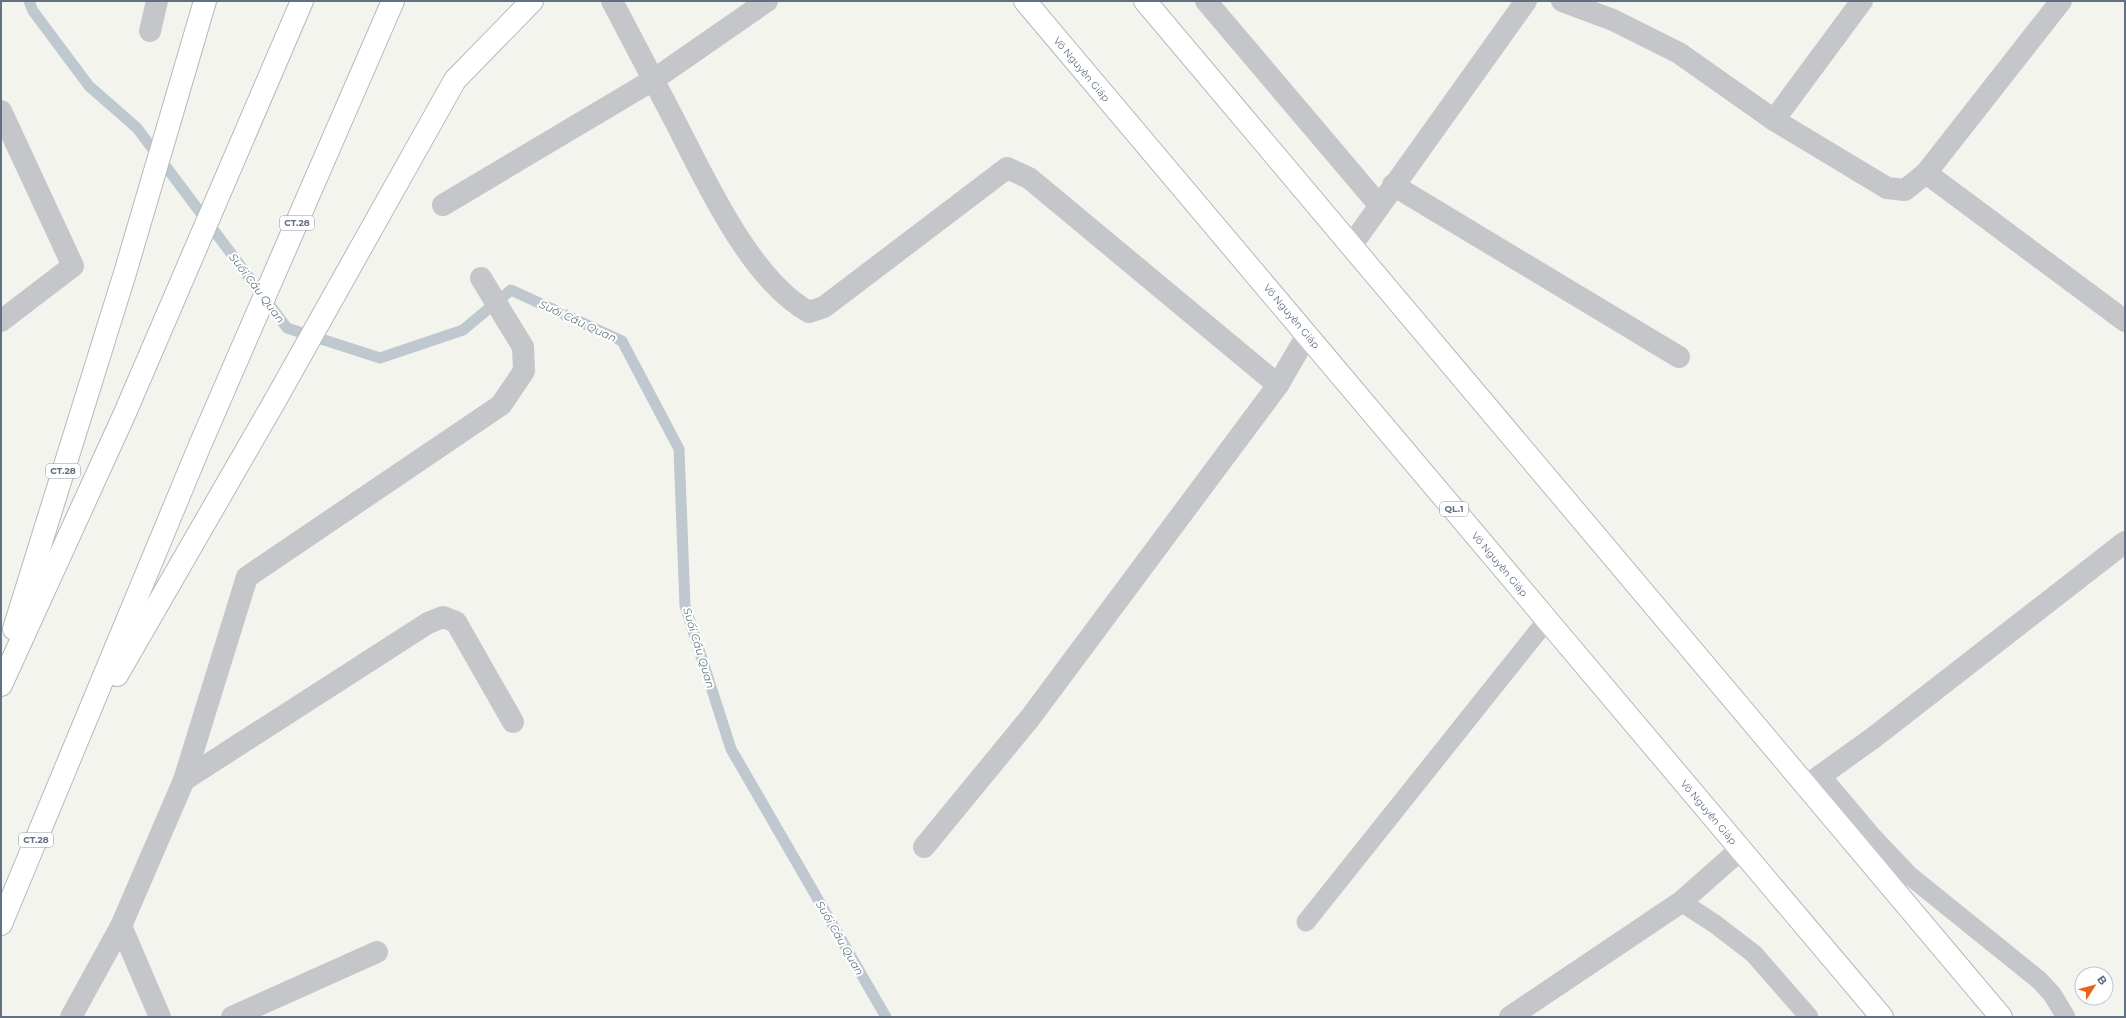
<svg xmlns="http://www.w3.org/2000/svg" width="2126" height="1018" font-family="Montserrat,sans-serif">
	<rect width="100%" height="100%" fill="#f4f4ef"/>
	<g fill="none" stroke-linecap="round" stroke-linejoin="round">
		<!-- stream -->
		<path stroke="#bfc8ce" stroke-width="11" d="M29 1 33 11 89 86 137 128 287 328 380 358 463 330 511 290 622 341 679 449 685 606 731 749 886 1017"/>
		<!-- trunk casing -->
		<g stroke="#b6b8bb" stroke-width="24">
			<g id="trunk">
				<path d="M1025 1 1882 1017"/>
				<path d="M1145 1 2001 1017"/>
			</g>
		</g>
		<!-- motorway casing -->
		<g stroke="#b6b8bb" stroke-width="24">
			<g id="motorway">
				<path d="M14 629 125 273 205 1"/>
				<path d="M117 675 276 399 455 80 532 1"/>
				<path d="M1 685 125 413 302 1"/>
				<path d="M1 924 200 445 393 1"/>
			</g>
		</g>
		<!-- service -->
		<g stroke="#c4c6ca" stroke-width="19">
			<path d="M1820 774 1873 837 1910 876 2039 980 2052 994 2066 1017"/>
			<path d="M1681 902 1715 924 1754 954 1809 1017"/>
			<path d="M1306 922 1547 620"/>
		</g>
		<!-- minor -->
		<g stroke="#c4c6ca" stroke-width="22">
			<path d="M612 1C634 43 656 85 678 127 707 184 752 281 809 312L824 307 1007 168 1029 178 1278 385"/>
			<path d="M1206 1 1379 205"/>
			<path d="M1562 1 1613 20 1679 53 1774 120 1887 188 1905 190 1926 173 2061 1"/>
			<path d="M150 31 157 1"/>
			<path d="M1 111 73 266 1 321"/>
			<path d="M1774 120 1862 1"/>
			<path d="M1926 173 2125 321"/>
			<path d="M1393 185 1679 357"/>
			<path d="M443 205 653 80 767 1"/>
			<path d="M1351 246 1526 1"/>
			<path d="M184 780 428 623 443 617 456 622 513 722"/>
			<path d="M1806 786 1873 738 2125 542"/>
			<path d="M924 847 1030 718 1278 385 1307 335"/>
			<path d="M121 926 160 1017"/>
			<path d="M71 1017 121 926 184 780 247 577 501 405 524 371 523 347 481 278"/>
			<path d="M232 1017 377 952"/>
			<path d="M1510 1017 1681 902 1741 849"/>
		</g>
		<!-- trunk -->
		<use href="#trunk" stroke="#fff" stroke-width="22"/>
		<!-- motorway -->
		<use href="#motorway" stroke="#fff" stroke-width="22"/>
	</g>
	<g text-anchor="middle" stroke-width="4" stroke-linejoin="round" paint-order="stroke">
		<!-- shield labels -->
		<g fill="#fff" stroke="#919ba8" stroke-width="1">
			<rect x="280" y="216" width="34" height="14" rx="3"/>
			<rect x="46" y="464" width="34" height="14" rx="3"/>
			<rect x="1440" y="502" width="28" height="14" rx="3"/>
			<rect x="19" y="833" width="34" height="14" rx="3"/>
		</g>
		<g font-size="9" font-weight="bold" fill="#627082">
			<text x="297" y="226">CT.28</text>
			<text x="63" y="474">CT.28</text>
			<text x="1454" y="512">QL.1</text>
			<text x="36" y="843">CT.28</text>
		</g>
		<!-- street labels -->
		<g font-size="10" fill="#627082" stroke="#fff">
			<text transform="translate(1082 69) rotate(50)" y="4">Võ Nguyên Giáp</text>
			<text transform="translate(1292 316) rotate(50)" y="4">Võ Nguyên Giáp</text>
			<text transform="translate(1500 564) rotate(50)" y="4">Võ Nguyên Giáp</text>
			<text transform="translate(1709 812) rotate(50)" y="4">Võ Nguyên Giáp</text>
		</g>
		<!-- water labels -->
		<g font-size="11" font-style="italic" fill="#627986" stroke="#fff">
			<text transform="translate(257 288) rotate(53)" y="4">Suối Cầu Quan</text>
			<text transform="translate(578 321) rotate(25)" y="4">Suối Cầu Quan</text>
			<text transform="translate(699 648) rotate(73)" y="4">Suối Cầu Quan</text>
			<text transform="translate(840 938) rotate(60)" y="4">Suối Cầu Quan</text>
		</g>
	</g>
	<!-- border -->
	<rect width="2126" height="1018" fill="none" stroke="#627082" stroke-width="4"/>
	<!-- north arrow -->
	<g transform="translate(2094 986) rotate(54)"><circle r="19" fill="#ffffff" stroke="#c0c6cd"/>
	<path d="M0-3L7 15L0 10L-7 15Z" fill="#e8621c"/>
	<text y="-6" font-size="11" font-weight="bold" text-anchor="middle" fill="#627082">B</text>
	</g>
</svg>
